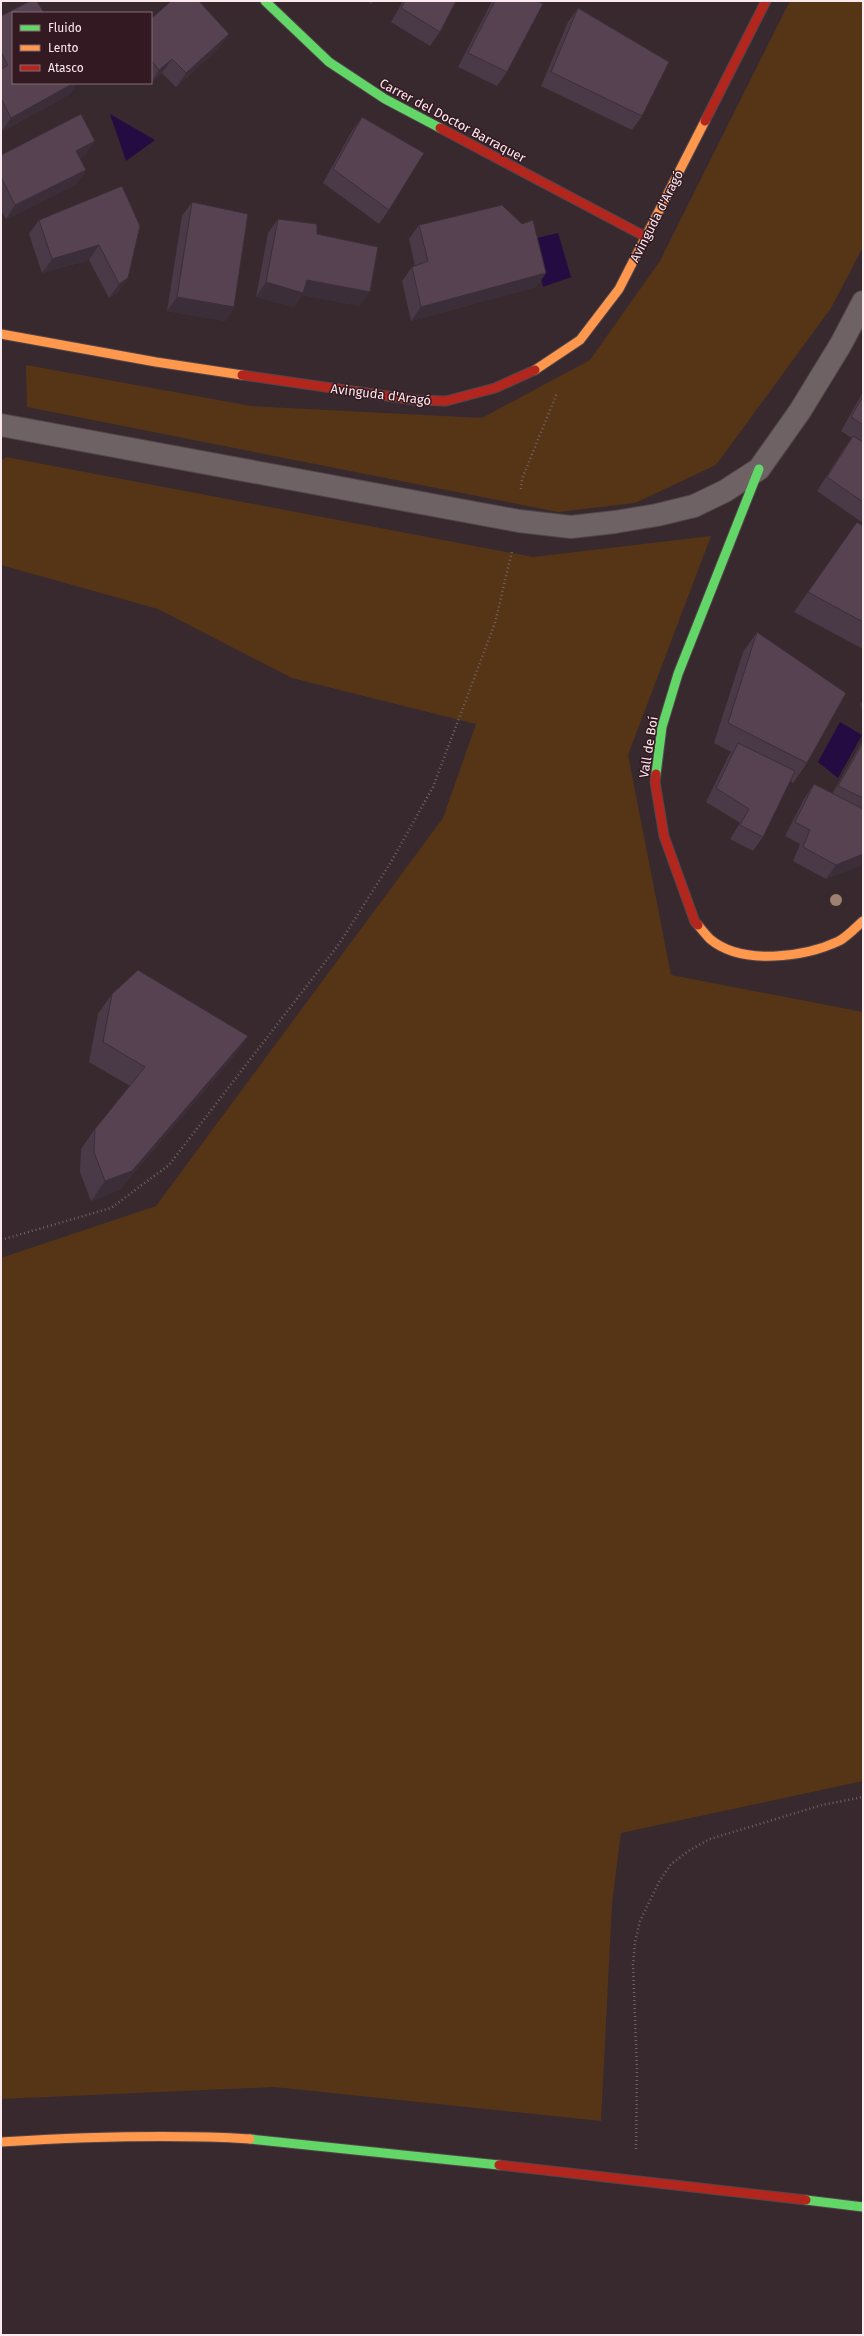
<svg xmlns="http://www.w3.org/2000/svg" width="864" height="2336" font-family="'Fira Sans',sans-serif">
	<rect width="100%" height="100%" fill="#38292e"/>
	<!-- green -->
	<g fill="#553516">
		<path d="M790 1H863V247L831 308 716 465 635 503 558 512 27 407 26 365 251 406 482 418 590 360 660 261Z"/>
		<path d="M6 457 533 557 711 536 628 755 671 975 863 1012V1781L621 1833 612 1903 601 2121 274 2087 1 2099V1258L156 1206 443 818 476 724 292 678 158 609 1 565V461Z"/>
	</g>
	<!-- water -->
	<g fill="#240b42">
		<path d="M110 114 155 140 126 161Z"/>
		<path d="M558 233 571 277 543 287 533 239Z"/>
		<path d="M840 722 862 735 838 778 818 762Z"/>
	</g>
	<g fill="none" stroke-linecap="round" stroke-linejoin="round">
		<!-- street casing -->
		<g stroke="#52464a" stroke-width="24">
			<path id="street" d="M1 425 519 521 571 527 615 522 657 515 694 506 725 491 759 469 800 411 841 344 863 302"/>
		</g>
		<!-- fast casing -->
		<g stroke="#52464a" stroke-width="11">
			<g id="fast">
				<path d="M265 1 329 62 385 99 440 128"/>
				<path d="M656 774 662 727 678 674 759 469"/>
				<path d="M250 2139 499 2165"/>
				<path d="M806 2200 863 2207"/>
			</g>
		</g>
		<!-- slow casing -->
		<g stroke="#52464a" stroke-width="11">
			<g id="slow">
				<path d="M1 334 156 362 242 375"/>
				<path d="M535 370 580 340 619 289 705 121"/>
				<path d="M698 925C702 930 706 935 710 939 742 966 805 957 839 941 848 936 856 927 863 921"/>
				<path d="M1 2142C84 2137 167 2134 250 2139"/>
			</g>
		</g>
		<!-- jam casing -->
		<g stroke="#52464a" stroke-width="11">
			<g id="jam">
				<path d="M705 121 766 1"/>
				<path d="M440 128 646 237"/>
				<path d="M242 375 415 400 446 401 495 388 535 370"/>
				<path d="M656 774 655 782 664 836 695 922 698 925"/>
				<path d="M499 2165 806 2200"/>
			</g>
		</g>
		<!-- path -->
		<g stroke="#6f6468" stroke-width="2.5" stroke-dasharray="1 3" stroke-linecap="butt">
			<path d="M521 489 522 479 557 393"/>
			<path d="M1 1240 111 1208 169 1165 339 944 391 862 433 787 495 623 512 551"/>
			<path d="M636 2149 637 2070 633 1965 635 1942 640 1921 659 1882 671 1864 690 1850 710 1839 822 1805 863 1797"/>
		</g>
		<!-- street -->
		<use href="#street" stroke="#6e6265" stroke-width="22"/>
		<!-- fast -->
		<use href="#fast" stroke="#63d668" stroke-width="9"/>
		<!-- slow -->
		<use href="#slow" stroke="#ff974d" stroke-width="9"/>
		<!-- jam -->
		<use href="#jam" stroke="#b3261e" stroke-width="9"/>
	</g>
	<!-- trees -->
	<circle fill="#9e8271" cx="836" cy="900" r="6"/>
	<!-- wall -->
	<g fill="#4a3946">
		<path d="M367 1H373L371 4Z"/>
		<path d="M403 1H456L440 32 430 46 391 22Z"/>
		<path d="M492 1H538L507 72 497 86 458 67Z"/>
		<path d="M578 8 642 116 632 130 541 86 568 22Z"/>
		<path d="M1 16 13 83H77L70 94 1 132Z"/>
		<path d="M151 19 229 34 219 48 176 87 162 73 151 83Z"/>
		<path d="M362 117 389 210 379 224 323 183 352 131Z"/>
		<path d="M1 155H85L80 158 86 170 76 184 6 219 1 210Z"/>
		<path d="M122 186 128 278 118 292 109 298 89 260 42 273 29 234 39 220Z"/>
		<path d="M192 202 234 307 225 321 167 311 182 216Z"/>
		<path d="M278 219 317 234 360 306 302 295 294 307 256 297 268 233Z"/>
		<path d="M419 225 546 273 536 287 411 321 402 281 412 267 415 266 409 239Z"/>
		<path d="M863 392V523L817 491 843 450 852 438 841 431Z"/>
		<path d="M863 526V649L794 612 808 592Z"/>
		<path d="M757 632 807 763 793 783 790 781 763 837 753 851 730 839 740 823 706 802 728 757 731 752 714 743 743 652Z"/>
		<path d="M863 701V713L860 704Z"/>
		<path d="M863 740V862L861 865 826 879 793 861 800 844 785 836 804 799 814 784 832 794Z"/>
		<path d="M112 994 248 1036 234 1056 119 1190 91 1201 80 1172 81 1149 95 1129 130 1086 89 1062 98 1014Z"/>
	</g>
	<!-- shaded-wall -->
	<g fill="#3c2e39">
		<path d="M229 34 219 48 176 87 186 73Z"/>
		<path d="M172 59 162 73 151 83 159 70Z"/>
		<path d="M74 83H77L70 94 1 132 11 118Z"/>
		<path d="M95 141 85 155 66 165 76 151Z"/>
		<path d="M86 170 76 184 6 219 15 205Z"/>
		<path d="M99 245 89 260 42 273 52 259Z"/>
		<path d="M546 273 536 287 411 321 421 307Z"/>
		<path d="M128 278 118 292 109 298 119 284Z"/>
		<path d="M307 280 370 292 360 306 302 295 294 307 256 297 266 282Z"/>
		<path d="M177 297 234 307 225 321 167 311Z"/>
		<path d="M863 854V862L861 865 826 879 836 865Z"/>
		<path d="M248 1036 234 1056 119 1190 91 1201 105 1181Z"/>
	</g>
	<!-- building -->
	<g fill="#564251" stroke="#3c2e39">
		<path d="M30 1H37L44 13H13V83H74L11 118 1 98V69L8 65 1 52V16Z"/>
		<path d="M171 1H199L229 34 186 73 172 59 159 70 151 60V19Z"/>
		<path d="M405 1H456L440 32 401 8Z"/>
		<path d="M495 1H538L543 4 507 72 468 53Z"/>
		<path d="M578 8 669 62 642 116 551 72Z"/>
		<path d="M81 114 95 141 76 151 86 170 15 205 1 177V155Z"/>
		<path d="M362 117 424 153 389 210 333 169Z"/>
		<path d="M122 186 140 226 128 278 119 284 99 245 52 259 39 220Z"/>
		<path d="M192 202 248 214 234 307 177 297Z"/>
		<path d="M502 205 522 224 533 220 546 273 421 307 412 267 428 261 419 225Z"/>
		<path d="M278 219 317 224V234L378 247 370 292 307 280 303 293 266 282Z"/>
		<path d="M863 396V425L851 417Z"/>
		<path d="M853 436 863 442V502L827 477Z"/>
		<path d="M857 522 863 526V622L808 592Z"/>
		<path d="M757 632 846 693 807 763 728 723Z"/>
		<path d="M738 743 795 771 763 837 740 825 749 809 716 788Z"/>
		<path d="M863 743V798L838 786Z"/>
		<path d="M814 784 863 809V854L836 865 803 847 810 830 795 822Z"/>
		<path d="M138 970 248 1036 132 1171 105 1181 94 1152 95 1129 145 1067 103 1042 112 994Z"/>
	</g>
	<g text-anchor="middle" stroke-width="3" stroke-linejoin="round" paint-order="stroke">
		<!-- street labels -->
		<g font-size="13" fill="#fce9ee" stroke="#331921">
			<text transform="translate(453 120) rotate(28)" y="5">Carrer del Doctor Barraquer</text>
			<text transform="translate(656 216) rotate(-63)" y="5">Avinguda d'Aragó</text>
			<text transform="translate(381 394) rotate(7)" y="5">Avinguda d'Aragó</text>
			<text transform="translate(648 747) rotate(-81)" y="5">Vall de Boí</text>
		</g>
	</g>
	<!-- border -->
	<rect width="864" height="2336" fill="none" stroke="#fce9ee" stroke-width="4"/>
	<!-- legend -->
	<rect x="12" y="12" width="140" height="72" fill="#331921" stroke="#836c73"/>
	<rect x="20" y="25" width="20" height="6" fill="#63d668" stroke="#836c73"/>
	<text x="48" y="32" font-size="12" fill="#fce9ee">Fluido</text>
	<rect x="20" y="45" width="20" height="6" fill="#ff974d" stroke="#836c73"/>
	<text x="48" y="52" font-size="12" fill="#fce9ee">Lento</text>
	<rect x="20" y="65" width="20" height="6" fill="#b3261e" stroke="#836c73"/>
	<text x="48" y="72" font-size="12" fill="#fce9ee">Atasco</text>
</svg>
